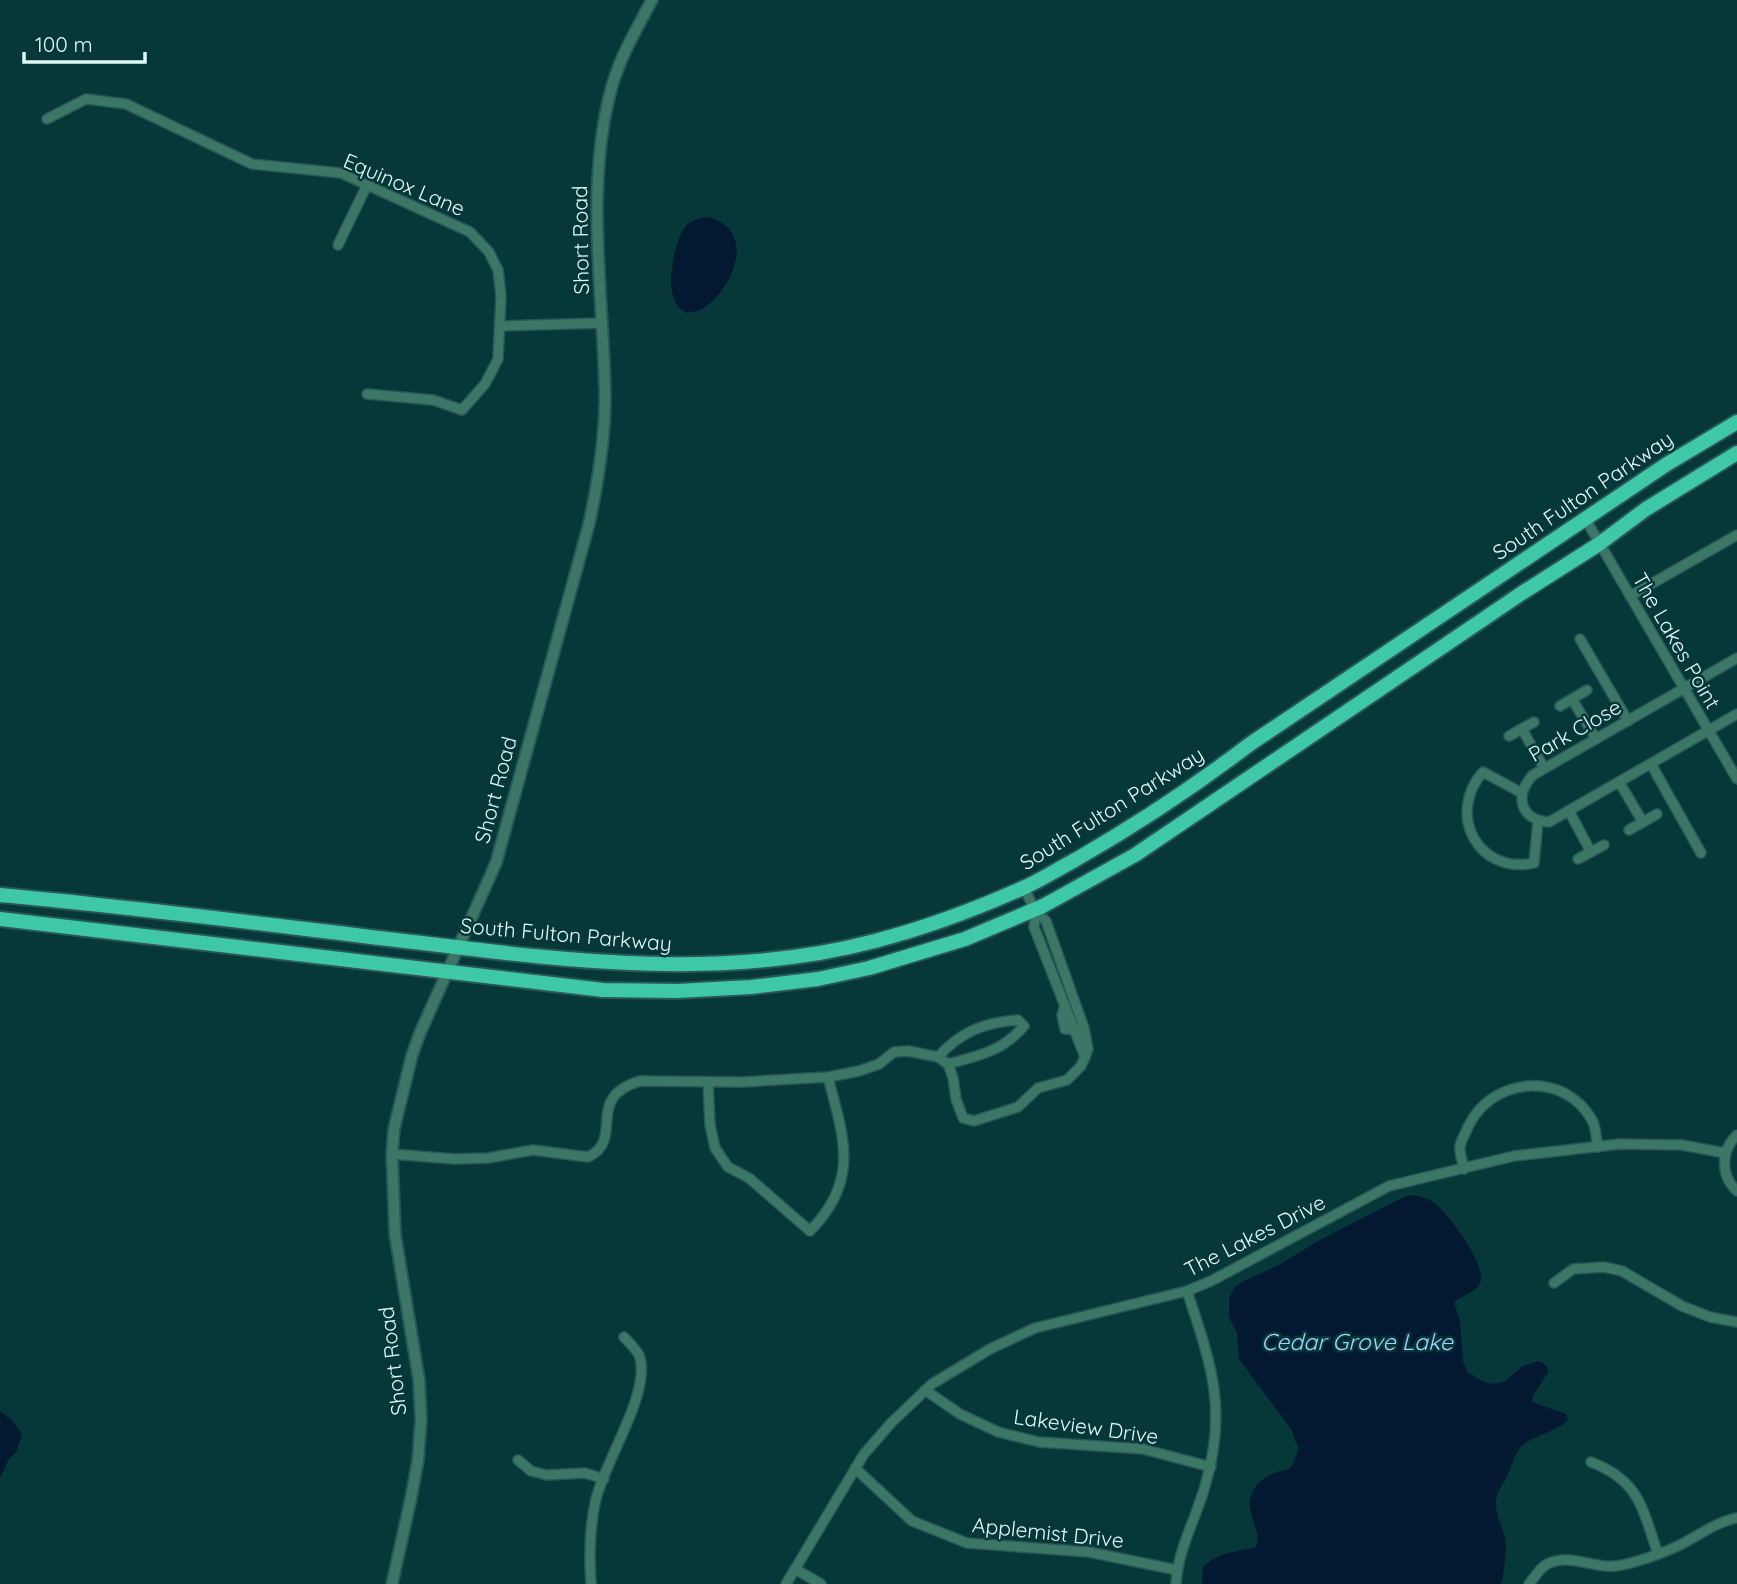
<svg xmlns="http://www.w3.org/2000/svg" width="1737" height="1584" font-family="Quicksand,sans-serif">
	<rect width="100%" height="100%" fill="#063739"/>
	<!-- water -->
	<g fill="#021931">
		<path d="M707 217C785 235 686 361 672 292 668 277 676 236 687 225 693 220 700 218 707 217Z"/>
		<path d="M1412 1195C1419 1196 1427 1198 1433 1202 1447 1211 1488 1267 1480 1283 1476 1292 1461 1296 1454 1302L1460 1321 1463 1361 1468 1373 1486 1383 1494 1384 1504 1382 1523 1366 1539 1361 1547 1366 1548 1372 1533 1396 1532 1402 1566 1414 1568 1420C1555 1433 1534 1434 1521 1447 1513 1456 1512 1466 1507 1476 1503 1485 1497 1490 1496 1501 1495 1514 1502 1525 1505 1538 1507 1553 1504 1567 1502 1581L1500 1584H1202L1203 1567C1218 1553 1235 1551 1255 1548 1268 1531 1230 1503 1265 1478 1272 1473 1283 1471 1291 1468L1299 1449 1291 1429 1239 1359 1237 1333 1229 1317V1298L1235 1287 1246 1280 1279 1265 1320 1240 1404 1197Z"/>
		<path d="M0 1411 12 1420 22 1434 17 1451 9 1459 0 1478Z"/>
	</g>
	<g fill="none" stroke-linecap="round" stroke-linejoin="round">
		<!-- minor casing -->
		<g stroke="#295658" stroke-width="12">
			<g id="minor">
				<path d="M47 119 86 99 126 104 252 164 341 173 470 232 489 252 498 270 501 296 498 359 485 384 462 410 433 400 367 394"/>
				<path d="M338 245 367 185"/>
				<path d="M500 326 602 323"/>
				<path d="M1586 520 1737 779"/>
				<path d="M1630 596 1737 535"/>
				<path d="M1580 639 1628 721"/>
				<path d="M1737 658 1533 775C1514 795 1520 820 1549 822L1737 714"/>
				<path d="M1572 699 1596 739"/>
				<path d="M1560 706 1587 690"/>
				<path d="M1522 729 1544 768"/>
				<path d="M1509 736 1534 722"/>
				<path d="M1651 764 1701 853"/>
				<path d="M1619 782 1643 822"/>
				<path d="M1522 793 1483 772C1446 814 1478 875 1534 863L1538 821"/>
				<path d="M1569 811 1591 852"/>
				<path d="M1629 830 1657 814"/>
				<path d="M1578 859 1604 845"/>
				<path d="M1036 912 1034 927 1085 1057"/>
				<path d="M1065 1006 1062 1015 1065 1029 1079 1030"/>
				<path d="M938 1057C960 1032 985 1022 1018 1020L1024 1026C1003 1051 978 1056 948 1064"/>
				<path d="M708 1082 710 1125 715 1148 728 1167 749 1178 810 1231C860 1180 844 1139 828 1077"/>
				<path d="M1737 1135C1721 1150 1720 1175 1737 1191"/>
				<path d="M392 1154 454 1159 488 1158 533 1150 588 1157C626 1139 583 1098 640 1081L742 1082 828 1077 859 1071 879 1064 894 1052 908 1051 938 1057 948 1064 953 1078 956 1099 963 1118 974 1121 1018 1107 1038 1088 1067 1080 1081 1066 1085 1057 1088 1049 1084 1028 1046 921 1036 912 1024 888"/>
				<path d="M1464 1169C1463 1162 1459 1153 1460 1147 1460 1141 1466 1133 1468 1127 1491 1077 1564 1070 1592 1120 1596 1127 1596 1139 1598 1147"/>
				<path d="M1554 1283 1573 1269 1604 1267 1622 1271 1682 1306 1710 1317 1737 1322"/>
				<path d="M925 1390 960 1414 998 1432 1039 1442 1143 1449 1211 1467"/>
				<path d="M518 1460 531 1471 547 1475 585 1473 604 1479"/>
				<path d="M1591 1462C1640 1481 1642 1508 1658 1554"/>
				<path d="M855 1468 912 1521 967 1543 1089 1552 1177 1570"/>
				<path d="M795 1569 821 1584"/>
				<path d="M591 1584C589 1555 589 1528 596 1499 605 1461 650 1394 640 1358 638 1350 629 1343 624 1337"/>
				<path d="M786 1584 864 1454 892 1422 932 1384 990 1349 1035 1328 1187 1291 1211 1281 1389 1186 1514 1156 1620 1144 1682 1145 1725 1153"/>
				<path d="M1176 1584C1178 1548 1196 1519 1205 1486 1228 1409 1211 1364 1187 1291"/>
				<path d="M1529 1584C1534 1578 1540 1568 1547 1564 1571 1552 1597 1571 1622 1565 1641 1561 1660 1554 1678 1546 1698 1536 1716 1522 1737 1518"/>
			</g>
		</g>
		<!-- tertiary casing -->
		<g stroke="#295658" stroke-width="14">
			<path id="tertiary" d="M392 1584 411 1498 418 1460 421 1420 419 1380 395 1234 392 1154 394 1129 412 1055 420 1033 496 863 589 524C598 482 605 441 605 398 604 296 584 187 612 86 621 55 637 28 652 0"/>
		</g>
		<!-- trunk casing -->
		<g stroke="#295658" stroke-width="18">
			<g id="trunk">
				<path d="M0 895C135 907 270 925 405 941 561 960 720 982 875 941 925 928 976 909 1023 888 1041 880 1058 869 1075 860 1136 825 1195 786 1250 744L1667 464 1737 422"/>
				<path d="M0 919 603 990 677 991 751 987 818 979 869 968 965 939 1043 906 1135 855 1522 593 1599 544 1646 509 1737 453"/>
			</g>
		</g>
		<!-- minor -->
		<use href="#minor" stroke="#3c7766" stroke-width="9"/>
		<!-- tertiary -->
		<use href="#tertiary" stroke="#3c7766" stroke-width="10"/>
		<!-- trunk -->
		<use href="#trunk" stroke="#3ec8a6" stroke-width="14"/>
	</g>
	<g text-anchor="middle" stroke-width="5" stroke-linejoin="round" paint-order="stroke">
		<!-- street labels -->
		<g font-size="21" fill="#e2fafa" stroke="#063739">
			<text transform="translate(404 185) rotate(23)" y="7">Equinox Lane</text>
			<text transform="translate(581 240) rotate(-91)" y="7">Short Road</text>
			<text transform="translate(1583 496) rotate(-34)" y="7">South Fulton Parkway</text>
			<text transform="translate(1676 641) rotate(60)" y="7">The Lakes Point</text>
			<text transform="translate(1575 731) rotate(-30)" y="7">Park Close</text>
			<text transform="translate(496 790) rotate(-75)" y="7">Short Road</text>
			<text transform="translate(1112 809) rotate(-32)" y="7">South Fulton Parkway</text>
			<text transform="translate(566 935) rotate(5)" y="7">South Fulton Parkway</text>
			<text transform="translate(1255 1236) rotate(-27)" y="7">The Lakes Drive</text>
			<text transform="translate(393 1361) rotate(-97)" y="7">Short Road</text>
			<text transform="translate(1086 1427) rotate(8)" y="7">Lakeview Drive</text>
			<text transform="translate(1048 1533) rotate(6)" y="7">Applemist Drive</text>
		</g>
		<!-- water labels -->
		<g font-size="23" font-style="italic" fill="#a9d1fc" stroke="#063739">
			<text x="1357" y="1350">Cedar Grove Lake</text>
		</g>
	</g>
	<!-- scale -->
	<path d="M24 52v10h121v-10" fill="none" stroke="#e2fafa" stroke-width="3.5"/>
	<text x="35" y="52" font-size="21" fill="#e2fafa" stroke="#063739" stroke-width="5" paint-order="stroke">100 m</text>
</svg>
